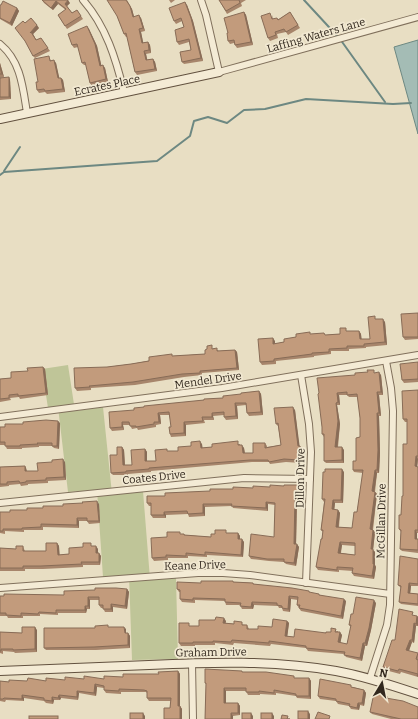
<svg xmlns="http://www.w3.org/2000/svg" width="418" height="719" font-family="Bitter,serif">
	<rect width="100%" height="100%" fill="#e8dec3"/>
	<!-- green -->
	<path fill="#bfc598" d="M68 365 75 411 103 407 112 494 143 491 150 579 176 578 178 659 132 660 129 575 103 577 97 490 68 492 58 407 48 408 42 369Z"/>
	<!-- water -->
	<path fill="#a4bcb5" stroke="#6d8882" d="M418 40V134L394 47Z"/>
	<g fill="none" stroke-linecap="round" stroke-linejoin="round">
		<!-- stream -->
		<g stroke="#6d8882" stroke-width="2">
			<path d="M304 0 340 39 385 102"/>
			<path d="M4 171 20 147"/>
			<path d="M0 175 4 172 157 161 190 136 194 121 208 117 227 123 244 110 265 109 306 99 393 104 411 103"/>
		</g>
		<!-- street casing -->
		<g stroke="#80705c" stroke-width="8">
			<g id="street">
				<path d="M83 0C106 26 116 59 124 92"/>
				<path d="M201 0 206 15 219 72 418 17"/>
				<path d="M0 44C21 61 23 88 27 113"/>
				<path d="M301 375 309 424 311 452 306 583"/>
				<path d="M0 417 222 388 418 355"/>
				<path d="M0 503 244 478 310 479"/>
				<path d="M0 588 198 573H223L250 575 390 594"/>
				<path d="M192 663 193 719"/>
				<path d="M370 678 387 625 390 605 393 411 391 388 386 361"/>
			</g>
		</g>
		<!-- secondary casing -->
		<g stroke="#62513f" stroke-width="10">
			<g id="secondary">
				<path d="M0 119 219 72"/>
				<path d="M0 671C50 669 99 667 149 665 212 662 274 660 336 671 364 676 391 685 418 694"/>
			</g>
		</g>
		<!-- street -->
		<use href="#street" stroke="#f4ebd5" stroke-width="6"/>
		<!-- secondary -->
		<use href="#secondary" stroke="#f4ebd5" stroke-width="8"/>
	</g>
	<!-- wall -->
	<g fill="#a7856b" fill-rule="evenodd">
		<path d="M42 0 70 3 67 6 72 13 77 10 83 19 67 29 58 15 66 10 58 4 53 10 44 3Z"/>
		<path d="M127 0 132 9 134 17 141 18 145 31 141 32 143 43 148 42 150 45 151 53 146 54 147 60 153 59 155 62 157 71 137 75 135 72 127 37H126L124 34 117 16Z"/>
		<path d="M169 0H175L171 3Z"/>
		<path d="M219 0H246L241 3 242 6 227 14Z"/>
		<path d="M0 5 17 8 19 11 12 26 0 19Z"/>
		<path d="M187 5 193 21 203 61 184 64 182 62 191 50 189 42 179 45 177 42 184 27 182 21 176 24 174 21Z"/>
		<path d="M244 12 246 15 253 45 237 48 235 45 234 43 230 44 228 41V33Z"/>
		<path d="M290 12 300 28 288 35 286 32 277 34 278 38 270 41 268 38 272 15 273 19H279Z"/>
		<path d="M25 23 39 28 33 34 36 40 41 38 50 51 35 58 33 56Z"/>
		<path d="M89 29 97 46 101 65 105 68 108 82 92 86 90 83 86 65H84L82 63 78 47 74 48 72 45Z"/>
		<path d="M51 59V61L56 63 59 78H61L63 80 65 92 47 94 45 92 39 93 37 90 38 82Z"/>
		<path d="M0 63 4 77 0 78Z"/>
		<path d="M9 77 10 80 11 99 0 100V86Z"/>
		<path d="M418 313V339L405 340 403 337Z"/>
		<path d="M377 319 385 322 387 345 366 347V348L349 349V351H331V354L314 356V357L276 361V364L262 365 260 362 275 341V344L284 342 296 337 311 334 326 335 340 334 348 331H359L361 334V339H370Z"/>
		<path d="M214 348 219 351 235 350 237 352 239 370 202 373V375L184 377 135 385 91 388V390L77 391 75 388 107 367 131 364 173 356 205 354Z"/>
		<path d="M418 362V382L404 383 402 380Z"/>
		<path d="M43 367 45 369 48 395 20 399 19 397 10 398 11 400 0 402V379L11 378 28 371Z"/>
		<path d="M376 373 381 375 383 395H379L381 416H379L380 453 379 473H377L375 492 377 494 373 530 375 532 373 550 375 552V565L376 567 374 579 354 576 352 573 353 571 339 570V572L318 570 316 567 323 532 321 530 324 502 322 499 344 472 343 503H335L334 510H338L340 513 339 527 352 528 357 512 363 473 354 472 353 470 356 461 360 437V418L358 397H349L347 395H339L340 405H337L340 424 338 447 344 450V463H326L324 461V437L322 434V427L319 393 355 375ZM342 545 355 546V555L341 553Z"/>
		<path d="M418 390V459L417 467H418V533H417V539H418V553L402 551 400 549 401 532 399 529 403 496 407 444V422H405L403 419Z"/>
		<path d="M259 391 261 394 263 415 249 416 247 413 246 405 237 406 238 419 226 420 224 417V415L213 416 214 420H204L205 423 186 425V436L171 437 170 434 171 427 170 415H160L161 424 156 425V427L138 430 137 428 132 429 130 425H123L124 430 112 431 110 428 134 410 144 407 223 398Z"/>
		<path d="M295 410 299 446 302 449 301 463 286 462 270 464 269 462H252L151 471V472L128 474V475H113L111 473 117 455 122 447 124 450 125 465H132L145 449 147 452V461H156L169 451H178L191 446 202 444V448L240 444V445L244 448 245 453H253L265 443 267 446V447L281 445 278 426 276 424Z"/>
		<path d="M60 423 59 449 54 448 52 446H39V447L22 448V449H7L5 445H0V427Z"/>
		<path d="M65 462 66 480 48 481V483L28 484V485L21 486 20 484 9 485V486L0 487V467L25 466 26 468 27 471H38Z"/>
		<path d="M284 486 301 488 300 499H297L296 544 299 547 296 566 286 564 284 562 269 561 251 559 249 556 274 537 275 505 268 504V511L233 508 232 506 205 507V516L189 517 188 514 166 515V518H153L151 515V506H149L147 503 165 496 270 487Z"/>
		<path d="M99 504 100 523 89 524 87 521H79V528L43 527V530H24V532L5 531V534L0 533V512H10L63 506Z"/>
		<path d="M228 533H238L240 536V539L244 542 243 557 207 555V557L188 556V558H168V560L154 561 152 558 167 537 181 534H184L185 535 211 537 215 534Z"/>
		<path d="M57 543 59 546V555L69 554 83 547 93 546 98 549V553L101 556 100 565H83V567L43 569H25V571H0V548L16 549 23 546 24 549 25 551H46Z"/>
		<path d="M418 559V586H411L410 593 418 594V606L401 604 399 602 401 588 398 585Z"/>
		<path d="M234 582 253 583 254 585 310 593 346 601 343 619 301 611 297 605 298 600 291 599 290 612 283 611 282 608H279L278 606 254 605 253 609H242L240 605H226L225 601 195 600V603L182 602 180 599V592H179L177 589 201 583Z"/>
		<path d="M127 589 129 592 127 609 113 607V612H105L103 608H101L99 605V600H90V609H87L86 613H58V615L40 614V616H23V618H8L7 616H0V596L64 595Z"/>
		<path d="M376 603 371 630 367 646H365L362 661 346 657 344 654 308 651 306 648 271 644 270 646 234 643 233 645 215 643V645H195V646H181L179 643 190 626H199L215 620 226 621 225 623 247 625 249 629H258L272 627 287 621 289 623 287 636 294 637 338 631V632L342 635 340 643 347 644 351 627 349 625 353 614Z"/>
		<path d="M415 615H414L417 616 418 617V626H416L414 643 412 642 409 651 418 654V677L401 672 400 674 385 670 383 667 395 640Z"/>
		<path d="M109 627 126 629V633H128L130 636V648L96 650H46L44 648 95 628Z"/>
		<path d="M37 630V652L15 653 14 652 3 651V654L0 653V632L22 633Z"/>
		<path d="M178 671 180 674V706L182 709V719H164L170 708 171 701H149L147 698V693L146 692H121V694L106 693 104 690V688L97 687 96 696 79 693 78 700 61 698 60 700H54L53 704 46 703 44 701 24 698V701L6 700 5 702 0 701V681L9 682 104 679 123 677 159 674Z"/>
		<path d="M243 672 295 678H309L311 681V699L297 698 296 696 276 693V695L260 694V695H248L246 691H226V703H238L240 706V715L233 716V719H205L206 684 205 683Z"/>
		<path d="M353 687 364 690 366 693 364 706 360 705 359 710 351 709 349 706 338 704 336 701 320 699 318 696Z"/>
		<path d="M387 696 388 698 418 719H391L372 714 370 712Z"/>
	</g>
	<!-- shaded-wall -->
	<g fill="#886c57">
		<path d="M68 0 70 3 67 6 65 4Z"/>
		<path d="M126 0 132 9 135 20 133 17Z"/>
		<path d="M56 1 58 4 53 10 51 8Z"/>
		<path d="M185 2 187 5 193 21 203 61 201 58Z"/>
		<path d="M17 8 19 11 12 26 10 23Z"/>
		<path d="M244 12 246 15 253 45 251 42Z"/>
		<path d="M139 15 141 18 145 31 143 28Z"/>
		<path d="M37 25 39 28 33 34 38 43 30 33Z"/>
		<path d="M87 26 89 29 97 46 102 68 100 66Z"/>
		<path d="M139 29 141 32 144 46 142 43Z"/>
		<path d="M148 42 150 45 151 53 149 50Z"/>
		<path d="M144 51 146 54 148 63 146 60Z"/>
		<path d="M153 59 155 62 157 71 155 69Z"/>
		<path d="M54 60 56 63 60 81 58 78Z"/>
		<path d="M0 63 4 77 2 74 0 67Z"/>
		<path d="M103 65 105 68 108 82 106 79Z"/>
		<path d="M9 77 10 80 11 99 9 97Z"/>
		<path d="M61 78 63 80 65 92 63 89Z"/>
		<path d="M383 319 385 322 387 345 385 342Z"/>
		<path d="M359 331 361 334 362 341 360 339Z"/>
		<path d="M273 338 275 341V346L273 344Z"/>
		<path d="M235 350 237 352 239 370 237 368Z"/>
		<path d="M43 367 45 369 48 395 46 393Z"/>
		<path d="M379 372 381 375 383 395 381 392Z"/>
		<path d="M259 391 261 394 263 415 261 412Z"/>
		<path d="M377 392 379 395 381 416 379 413Z"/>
		<path d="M337 393 339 395 340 405 338 402Z"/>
		<path d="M235 403 237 406 238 419 236 416Z"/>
		<path d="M336 403 337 405 340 424 337 450 335 447Z"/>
		<path d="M293 407 295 410 300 449V446L302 449 301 463 299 460Z"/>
		<path d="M158 413 160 415 161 424 159 422Z"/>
		<path d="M212 413 213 416 214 420 212 417Z"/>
		<path d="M377 413 379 416 380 453 379 473 377 470Z"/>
		<path d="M58 421 60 423 59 449 57 446Z"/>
		<path d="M122 422 123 425 124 430 122 427Z"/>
		<path d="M184 422 186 425V436L184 433Z"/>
		<path d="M200 441 202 444 203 450 201 448Z"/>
		<path d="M242 445 244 448 245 456 243 453Z"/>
		<path d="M122 447 124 450 125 468 123 465Z"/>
		<path d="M342 447 344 450V463L342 460Z"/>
		<path d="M145 449 147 452V464L145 461Z"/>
		<path d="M416 456 418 459 417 469 415 466Z"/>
		<path d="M63 459 65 462 66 480 64 477Z"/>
		<path d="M25 466 26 468 27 474 25 471Z"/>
		<path d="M342 469 344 472 343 503 341 500Z"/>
		<path d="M375 470 377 473 374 494 372 491Z"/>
		<path d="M299 485 301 488 300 499 298 496Z"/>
		<path d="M375 492 377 494 372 532 370 529Z"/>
		<path d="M295 496 297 499 296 546 294 544Z"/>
		<path d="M333 500 335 503 334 512 332 509Z"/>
		<path d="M97 501 99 504 100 523 99 521Z"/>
		<path d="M266 502 268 504V511L266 508Z"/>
		<path d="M203 504 205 507V516L203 513Z"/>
		<path d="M338 510 340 513 338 529 336 527Z"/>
		<path d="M164 512 166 515V518L164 515Z"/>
		<path d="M77 518 79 521V528L77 525Z"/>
		<path d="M373 530 375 532 373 550 375 552V565L376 567 374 579 372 576 373 564 371 549Z"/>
		<path d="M415 530 417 533V542L415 539Z"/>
		<path d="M238 533 240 536V542L238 539Z"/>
		<path d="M242 539 244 542 243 557 241 555Z"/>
		<path d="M340 542 342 545 340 556 338 553Z"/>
		<path d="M57 543 59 546 60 558 58 555Z"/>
		<path d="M297 544 299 547 296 566 294 563Z"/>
		<path d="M96 546 98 549V556L96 553Z"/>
		<path d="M99 553 101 556 100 565 99 562Z"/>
		<path d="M409 583 411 586 410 595 408 593Z"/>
		<path d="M127 589 129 592 127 609 125 606Z"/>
		<path d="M289 596 291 599 290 612 288 609Z"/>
		<path d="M88 597 90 600V609L88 606Z"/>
		<path d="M344 599 346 601 343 619 341 616Z"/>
		<path d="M374 600 376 603 371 630 367 646 365 643Z"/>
		<path d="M252 602 254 605 253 609 251 607Z"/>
		<path d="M111 604 113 607V612L111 609Z"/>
		<path d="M85 606 87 609 86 613 85 610Z"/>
		<path d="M417 616 418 617V626L416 624Z"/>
		<path d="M224 618 226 621 225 626 223 623Z"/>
		<path d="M287 621 289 623 287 639 285 636Z"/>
		<path d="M414 623 416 626 414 643 412 640Z"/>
		<path d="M35 627 37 630V652L35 649Z"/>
		<path d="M124 627 126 629V636L125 633Z"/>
		<path d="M340 632 342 635 340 645 338 642Z"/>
		<path d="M128 633 130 636V648L128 645Z"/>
		<path d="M410 640 412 642 408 653 406 650Z"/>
		<path d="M363 643 365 646 362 661 360 658Z"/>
		<path d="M178 671 180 674V709L178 706Z"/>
		<path d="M309 678 311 681V699L309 696Z"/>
		<path d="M95 684 97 687 96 696 94 693Z"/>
		<path d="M224 688 226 691V706L224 703Z"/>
		<path d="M364 690 366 693 364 706 362 703Z"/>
		<path d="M77 691 79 693 78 700 77 697Z"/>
		<path d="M22 695 24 698V701L22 699Z"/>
		<path d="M59 695 61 698 60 700 58 698Z"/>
		<path d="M52 697 54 700 53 704 52 701Z"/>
		<path d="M238 703 240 706V715L238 713Z"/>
		<path d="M358 703 360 705 359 710 357 708Z"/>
		<path d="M180 706 182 709V719H180Z"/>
		<path d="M308 711 310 714V719H308Z"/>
		<path d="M143 713 145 716V719H143Z"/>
		<path d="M231 713 233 716V719H231Z"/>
		<path d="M251 713 253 716V719H251Z"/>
		<path d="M272 713 274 716V719H272Z"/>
	</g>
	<!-- building -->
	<g fill="#c29b7c" stroke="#886c57" fill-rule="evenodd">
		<path d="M42 0H68L65 4 72 13 77 10 81 16 65 26 58 15 66 9 56 1 51 8Z"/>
		<path d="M107 0H126L130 6 133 17 139 15 143 28 139 29 142 43 148 42 149 50 144 51 146 60 153 59 155 69 135 72 126 33 124 34 117 16Z"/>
		<path d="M219 0H239L240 3 226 11Z"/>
		<path d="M3 1 17 8 10 23 0 18V5H1Z"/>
		<path d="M185 2 191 18 201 58 182 62 180 52 191 50 189 39 177 42 175 30 184 27 181 18 174 21 169 8Z"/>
		<path d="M244 12 251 42 235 45 234 40 228 41 227 33H228L224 18Z"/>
		<path d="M290 12 298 25 286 32 284 29 275 32 276 35 268 38 261 16 270 13 272 19 277 18 278 20Z"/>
		<path d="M31 18 37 25 30 33 31 32 36 40 41 38 48 48 33 56 25 41 15 28 23 21 25 23Z"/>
		<path d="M87 26 95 44 100 66 103 65 106 79 90 83 85 62 82 63 77 44 72 45 68 34Z"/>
		<path d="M49 56 50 61 54 60 58 78H61L63 89 45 91 44 89 37 90 36 82H38L34 59Z"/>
		<path d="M0 67 2 74H0Z"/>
		<path d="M9 77V97H0V78Z"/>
		<path d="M418 313V337H403L401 314Z"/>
		<path d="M375 316V319H383L385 342 364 344V346H347V348L329 349V352L312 353V354L274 359V361L260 362 258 339 273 338V344L284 342V339L296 337V334L310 332V334L324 333 325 335 340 334V328H346V331H359L360 339H370L368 317Z"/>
		<path d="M212 345V349L217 348V351L235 350 237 368 200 371V373L182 374 133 382 89 386 90 387 75 388 74 368 107 367 131 364 149 361V357L172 354V356L205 354V350L207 349V346Z"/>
		<path d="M418 362V379L402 380 400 364Z"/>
		<path d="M43 367 46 393 18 396V394L9 395V398L0 399V379L11 378V372L28 371 27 368Z"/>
		<path d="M367 370H374V373L379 372 381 392H377L379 413H377L378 450 377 470H375L372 491 375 492 370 529 373 530 371 549H373V564H374L372 576 352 573 353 568 337 567V570L316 567 321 539H322L323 530H321L325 499H322L323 472H325V469H342L341 500H333L332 509 338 510 336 527 352 528 354 512H357L363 470H353V461H356V438L360 437V418L357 394 347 395V392L337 393 338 402 336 403 338 421 335 447H342V460L324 461V434H322V427L318 394 319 393 317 378 355 375V373L368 372ZM340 542 355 543V555L338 553Z"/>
		<path d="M418 390V456H416L415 466 418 467V530H415V539H418V550L400 549 401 530 399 529V515H401L402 496H403V444H407V419H403L402 391Z"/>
		<path d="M259 391 261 412 247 413 246 403H235L236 416 224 417V412L212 413V417H202L203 421 184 422V433L170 434 169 427H171L169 412 158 413 159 422H154V424L136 427V426H130L129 422H122V427L110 428 109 412 134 410V408L144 407V406L204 400V399L223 398V396L241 394V393Z"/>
		<path d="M293 407 298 446H300L299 460 284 459 269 462 268 460H250L149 468V469L126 471V472L111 473 110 455H117V447H122L123 465H132L131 450 145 449V461H156L155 450 167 449V451H178V447L191 446V442L200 441 201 448 212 447V444L238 441V445H242L243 453H253V443H265V448L281 445 278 423 276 424 274 408Z"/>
		<path d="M46 420 58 421 57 446H52V443H37L38 444 20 445V446H5V442H0V427H5V424H23V422Z"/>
		<path d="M63 459 64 477 46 478V480L26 481V482L20 483 19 481 7 482V484H0V467L25 466V471H38L37 463 52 462V460Z"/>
		<path d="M270 485 284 486V485H299L298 496H295L294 544H297L294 563 284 562V559H267L249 556 251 534 274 537 275 503 266 502V508L231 506 232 504H203V513L188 514 187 511 164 512V515H151V503H147V496H165V493L210 491V489H233V487L253 488V486L270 487Z"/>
		<path d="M97 501 99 521H87V518H77V525L41 524V527L22 528V529H3V531H0V512H10V510H27V508H43V506H63V504L83 503 82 502Z"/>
		<path d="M215 530H226V533H238V539H242L241 555 205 552V555L186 553V556L166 555V557L152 558 151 538 167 537V532H180V534H184V535L211 537V534H215Z"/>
		<path d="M46 543H57L58 555 69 554V548L83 547V543H91V546H96V553H99V562H81L82 564 41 566H23V568H0V548L16 549V546H23V551H46Z"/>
		<path d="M400 556 418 559V584L409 583 408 593 418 594V604L399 602 401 586 398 585Z"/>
		<path d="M201 581H233V582L253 583V584L292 588 309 591V592L319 594V595L344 599 341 616 299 608 300 605H297L298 597 289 596 288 609 282 608V606L277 605V603L252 602 251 607 240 606 241 603 225 602V599L193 598V600L180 599V590L177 589V582L201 583Z"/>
		<path d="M95 588H116L127 589 125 606 111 604V609H103V605H99V597H88V606H85V610H56V613L39 612 38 614 21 613V616L6 615V613H0V596H4V594L64 595V591L95 590Z"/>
		<path d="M356 597 374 600 369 628 365 643H363L360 658 344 655 345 652 306 648V646L269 641V643L232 640 231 642 213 641V642H193V643H179V623H189V626H199V620H215L216 617 224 618 223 623 234 624V621L242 622V625H247V629H258V626L272 627 273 619 287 621 285 636 294 637 295 629 326 633V632H331V628L336 629 335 632H340L338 642 347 644 351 625H349L351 614H353Z"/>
		<path d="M399 609 413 612 412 615 417 616 416 624 414 623 412 640H410L406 650 418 653 416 659 418 660V676H417L418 674 399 669 398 671 383 667 392 640H395Z"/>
		<path d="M108 625V627H124L125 633H128V645L94 647 44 648V628H95V626Z"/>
		<path d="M22 627H35V649L13 650V649H1V651H0V632L22 633Z"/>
		<path d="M205 669 242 671V672H266L294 676V678H309V696H296V694L274 690V693L259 691V692H246V688H224V703H238V713H231V719H205L206 683H205Z"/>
		<path d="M178 671V706H180V719H164V708H170L171 698H147V691L144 690 119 689V691L104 690V686L95 684 94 693 77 691V697L59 695 58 698 52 697V701L44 700V698L22 695V699L4 698 3 699H0V681L9 682V680L27 681 28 678 46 681V678L65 680V677L84 679V676L104 679V676L123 677V674H159L158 672Z"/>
		<path d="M320 679 351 685V687L364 690 362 703H358L357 708 349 706 350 704 336 701V699L318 696Z"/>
		<path d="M374 693 387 696 386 698 403 701 418 707V719H401L370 712Z"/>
		<rect x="298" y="711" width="10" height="8"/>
		<path d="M318 712 330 716 329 719H315Z"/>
		<rect x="130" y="713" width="13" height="6"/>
		<rect x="242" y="713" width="9" height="6"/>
		<rect x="261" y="713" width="11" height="6"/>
		<path d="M282 715 288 716 287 719H290H281Z"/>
		<rect x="29" y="716" width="29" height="3"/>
	</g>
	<g text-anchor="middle" stroke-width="3.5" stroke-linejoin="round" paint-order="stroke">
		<!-- street labels -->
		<g font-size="11" fill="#32281e" stroke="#f1e8d1">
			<text transform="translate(316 35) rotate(-16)" y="4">Laffing Waters Lane</text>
			<text transform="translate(107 85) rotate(-12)" y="4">Ecrates Place</text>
			<text transform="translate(208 380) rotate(-8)" y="4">Mendel Drive</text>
			<text transform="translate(154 477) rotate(-6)" y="4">Coates Drive</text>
			<text transform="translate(300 478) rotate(-89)" y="4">Dillon Drive</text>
			<text transform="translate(381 521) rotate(-89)" y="4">McGillan Drive</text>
			<text transform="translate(195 565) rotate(-2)" y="4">Keane Drive</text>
			<text transform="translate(211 652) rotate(-1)" y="4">Graham Drive</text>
		</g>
	</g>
	<!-- north arrow -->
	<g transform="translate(382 683) rotate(10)" stroke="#f1e8d1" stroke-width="3" paint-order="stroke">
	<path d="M0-3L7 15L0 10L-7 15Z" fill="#32281e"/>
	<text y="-6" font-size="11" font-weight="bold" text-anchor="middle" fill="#32281e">N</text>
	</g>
</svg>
